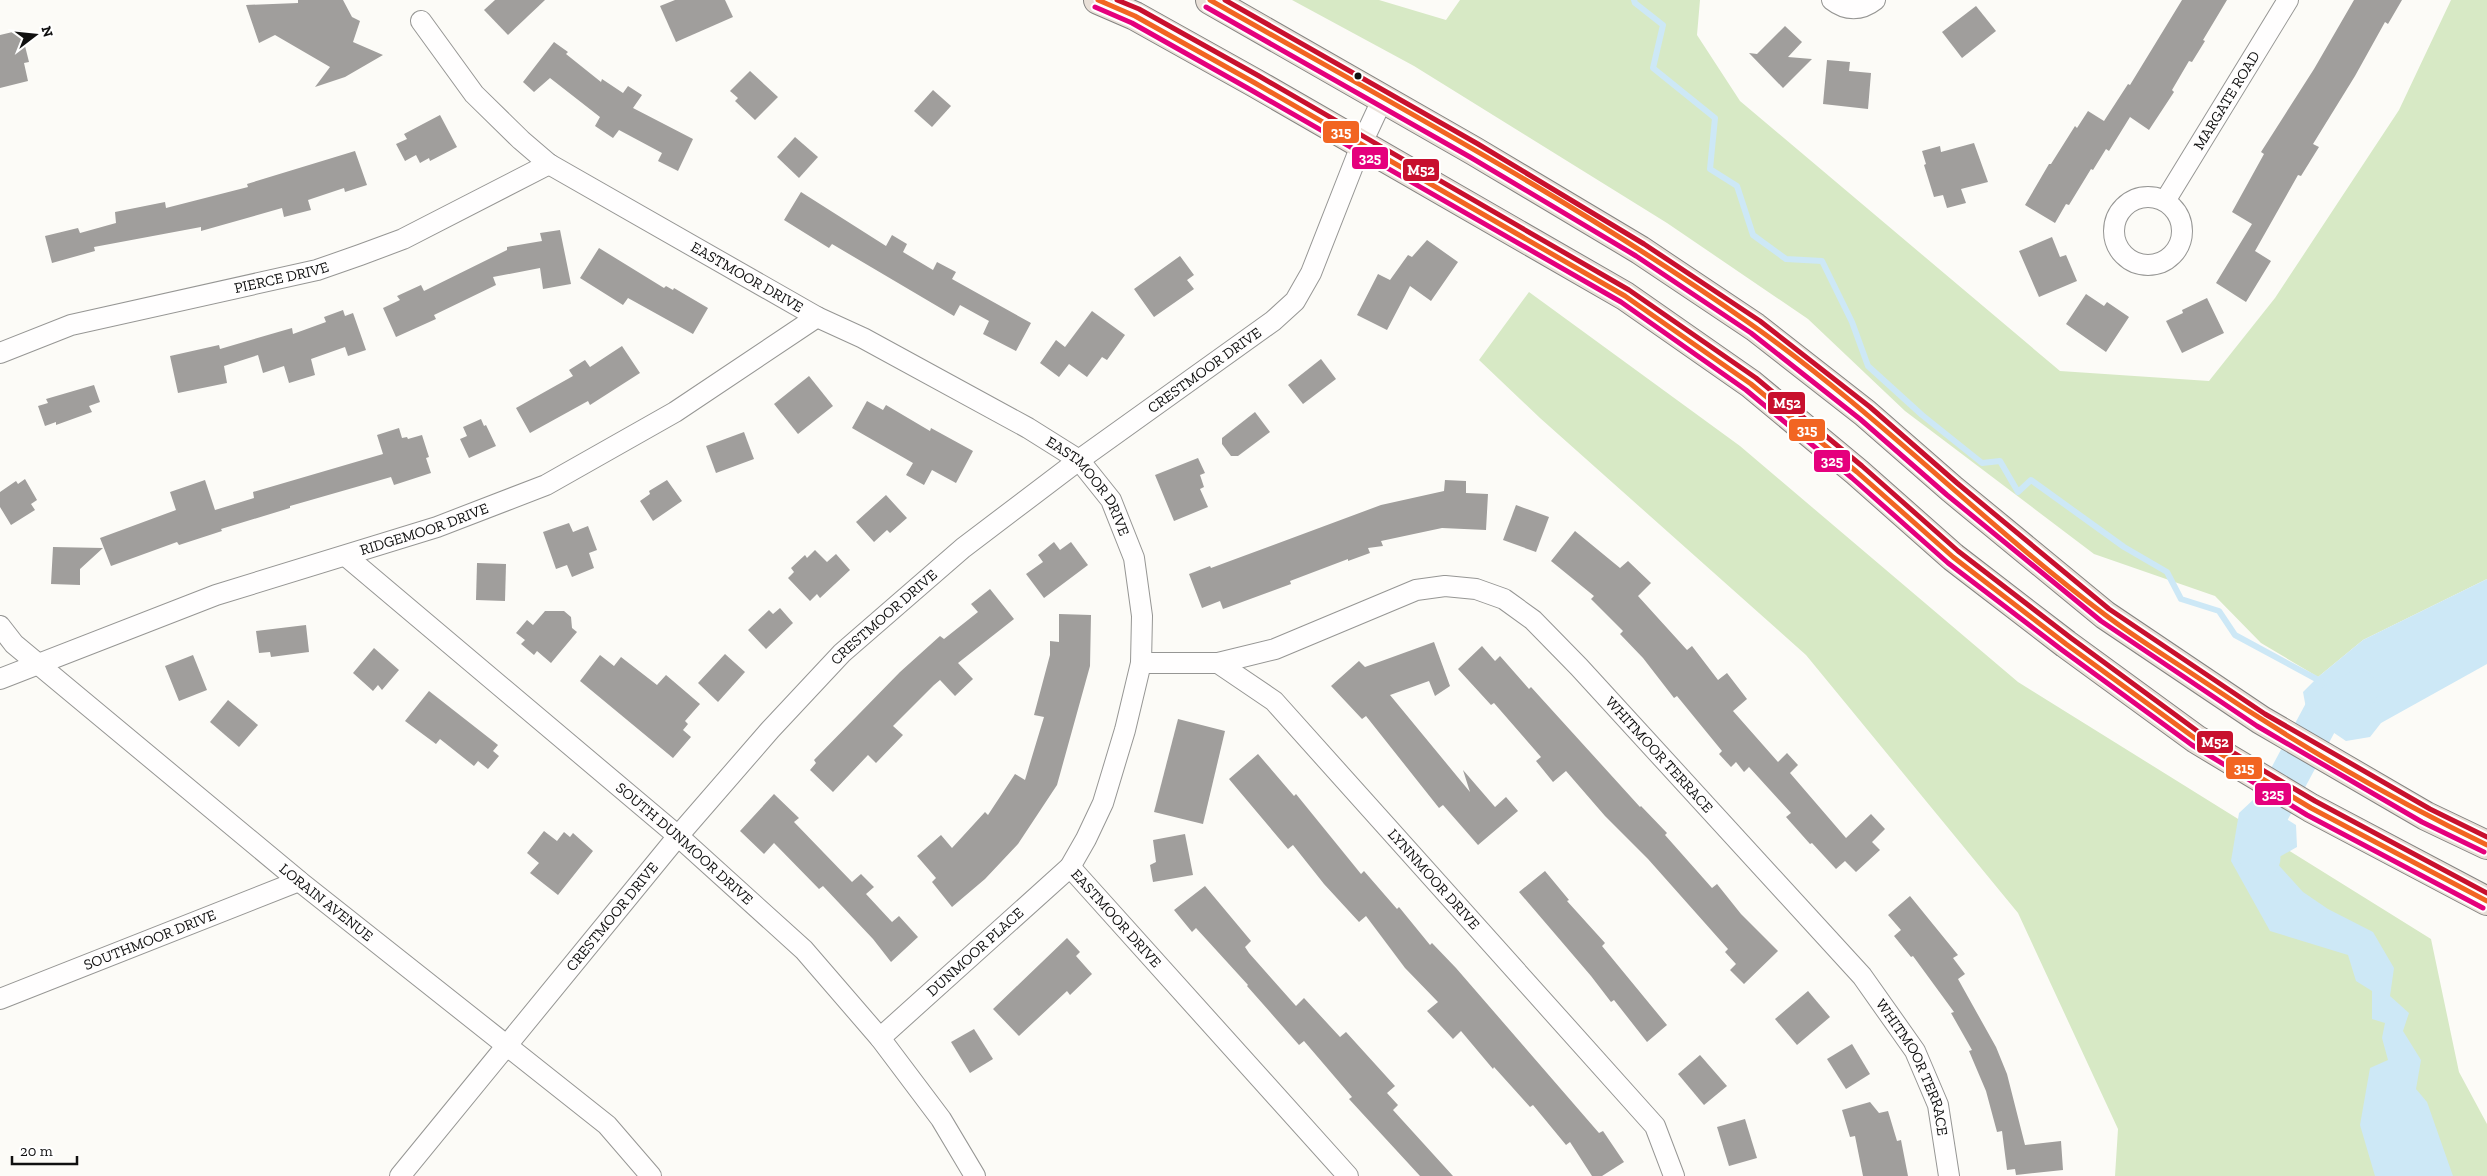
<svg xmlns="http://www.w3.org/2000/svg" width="2487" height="1176" font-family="'Zilla Slab',serif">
	<rect width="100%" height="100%" fill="#fcfbf7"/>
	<!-- forest -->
	<g fill="#d7e9c5">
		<path d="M1292 0H1379L1446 20 1460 0H1700L1697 35 1740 101 2060 371 2209 381 2275 298 2399 110 2451 0H2487V579L2363 640 2318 677 2261 643 2215 596 2094 554 1905 411 1808 319 1667 223 1414 66Z"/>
		<path d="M1529 292 1740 446 2018 682 2431 939 2459 1072 2487 1124V1176H2115L2118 1129 2018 913 1806 655 1540 418 1479 360Z"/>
	</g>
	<!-- water -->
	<g fill="#cde8f6">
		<path d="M2487 579V664L2381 723 2370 737 2346 741 2318 722 2308 719 2303 692 2318 677 2363 640Z"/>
		<path d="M2254 799 2296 825 2297 847 2274 860 2303 892 2328 909 2373 932 2394 968 2390 996 2409 1013 2403 1031 2421 1060 2416 1089 2427 1102 2453 1176H2375L2360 1125 2370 1068 2388 1060 2382 1038 2385 1023 2372 1019V991L2356 981 2348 955 2270 931 2231 861 2239 813Z"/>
	</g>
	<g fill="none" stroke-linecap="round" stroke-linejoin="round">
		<!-- stream -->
		<path stroke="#cde8f6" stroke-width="6" d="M1634 0 1635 3 1663 25 1653 68 1715 118 1710 169 1737 186 1753 235 1786 259 1822 261 1852 322 1868 366 1922 415 1982 463 2000 461 2018 492 2031 480 2124 547 2167 572 2181 599 2219 611 2235 635 2322 682"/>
		<!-- river -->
		<path stroke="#cde8f6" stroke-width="39" d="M2261 858 2257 854 2259 832 2326 707 2359 690"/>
	</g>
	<!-- building -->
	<g fill="#a09e9c">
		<path d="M298 0H343L352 17 360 21 353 42 383 55 345 77 315 87 330 67 275 35 259 43 246 5 298 3Z"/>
		<path d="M495 0H545L508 35 484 10Z"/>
		<path d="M675 0H725L733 17 676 42 660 6Z"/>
		<path d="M2182 0H2227L2203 40 2205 41 2192 62 2189 61 2172 90 2174 92 2149 130 2130 117 2109 151 2106 149 2093 170 2091 169 2069 205 2066 204 2055 223 2025 205 2049 164H2051L2075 126 2077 128 2088 111 2104 121 2128 84 2130 85Z"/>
		<path d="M2354 0H2402L2388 24 2385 22 2355 76 2313 144 2319 147 2301 176 2298 175 2255 251 2271 261 2246 302 2216 283 2252 224 2232 212 2264 154 2261 152 2314 69Z"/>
		<path d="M1976 6 1996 31 1962 58 1942 32Z"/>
		<path d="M1785 26 1802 42 1788 57 1812 59 1783 88 1749 53 1757 54Z"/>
		<path d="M21 30 29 62 24 63 28 81 0 88V35Z"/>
		<path d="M554 42 568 52 566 54 601 82 602 79 623 93 628 86 642 95 633 108 693 139 678 171 658 161 662 153 619 130 613 138 595 126 600 117 550 78 534 92 523 82Z"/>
		<path d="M1827 60 1850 62 1849 71 1871 73 1868 109 1823 104Z"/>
		<path d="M750 71 778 97 755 120 735 101 738 98 730 91Z"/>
		<path d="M933 90 951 106 932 127 914 111Z"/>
		<path d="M440 115 457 147 430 161 429 158 420 163 416 155 405 161 396 144 407 139 404 134Z"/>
		<path d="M795 137 818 157 799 178 777 157Z"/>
		<path d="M1974 143 1988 182 1961 189 1966 203 1947 208 1943 195 1934 197 1924 165 1926 164 1922 151 1940 146 1941 152Z"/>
		<path d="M355 151 367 185 345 192 344 188 308 200 311 210 284 217 282 208 201 231V227L94 247 95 251 52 263 45 236 78 228 80 233 116 223 115 212 165 202 166 208 248 187 247 184Z"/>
		<path d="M801 192 886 246 892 235 907 244 903 252 933 270 937 262 956 272 952 279 1031 323 1016 351 983 334 989 321 960 305 954 316 832 244 829 248 784 220Z"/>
		<path d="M560 230 571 284 543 289 540 268 493 277 496 285 434 315 436 319 396 337 383 308 400 300 397 296 421 285 424 291 507 250V247L542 241 540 233Z"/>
		<path d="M2052 237 2060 257 2066 255 2077 281 2039 297 2019 251Z"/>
		<path d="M1427 240 1458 262 1431 301 1410 286 1387 330 1357 315 1378 274 1390 280 1408 255 1412 257Z"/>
		<path d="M599 248 664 288 666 286 673 290 674 288 708 308 693 334 628 298 623 305 580 278Z"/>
		<path d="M1180 256 1194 275 1187 280 1194 289 1154 317 1134 289Z"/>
		<path d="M2086 294 2104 306 2107 302 2129 317 2106 352 2066 324Z"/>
		<path d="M2207 298 2224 333 2182 353 2166 321 2183 313 2182 310Z"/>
		<path d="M343 310 345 316 353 313 366 350 348 356 345 347 311 359 315 375 289 383 284 366 263 373 258 355 224 366 227 383 178 393 170 356 219 345 220 349 292 328 293 334 326 322 324 317Z"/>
		<path d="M1092 311 1125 335 1107 360 1102 357 1087 377 1069 364 1059 377 1040 363 1056 340 1065 347Z"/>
		<path d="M622 346 640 373 590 405 588 401 530 433 516 408 573 376 569 370 585 360 590 367Z"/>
		<path d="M1321 359 1336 379 1303 404 1288 385Z"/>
		<path d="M809 376 833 406 798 434 774 404Z"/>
		<path d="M94 385 100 402 89 406 92 412 56 425V422L45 426 38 406 48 403 46 399Z"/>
		<path d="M867 401 883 410 886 405 930 431 931 428 973 451 956 483 932 470 924 485 906 475 913 463 852 428Z"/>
		<path d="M1255 412 1270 432 1238 456H1231L1222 444V438Z"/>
		<path d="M481 419 484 426 486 425 496 446 469 458 460 439 467 436 463 427Z"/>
		<path d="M399 428 402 438 407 437 408 439 422 435 429 457 426 458 431 473 394 485 391 477 290 506V508L221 529 222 531 179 545 177 542 111 566 100 538 176 510 170 492 205 480 215 510 254 498 253 492 383 454 377 435Z"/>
		<path d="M744 432 754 459 716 473 706 446Z"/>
		<path d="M1198 458 1205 473 1200 475 1204 487 1200 489 1208 507 1174 521 1155 475Z"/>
		<path d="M25 479 37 500 31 504 35 510 11 525 0 507V492L16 481 18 484Z"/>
		<path d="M667 480 682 501 653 521 640 501 650 494 649 491Z"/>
		<path d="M1445 480 1466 481V493L1488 494 1486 530 1442 528 1381 541 1383 546 1368 548 1370 553 1348 561V559L1290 581 1291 584 1223 609 1220 601 1202 608 1189 574 1210 566 1211 568 1381 505 1444 491Z"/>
		<path d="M886 495 907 518 890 533 887 530 874 542 856 522Z"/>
		<path d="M1516 505 1549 517 1536 552 1503 540Z"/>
		<path d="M569 523 573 532 588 526 597 550 589 553 594 568 572 577 567 565 556 569 543 532Z"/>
		<path d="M1575 531 1620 568 1628 561 1651 583 1638 596 1687 650 1692 646 1718 680 1727 673 1747 699 1733 711 1778 762 1787 753 1798 765 1790 773 1846 838 1871 814 1885 829 1872 842 1880 850 1856 872 1845 861 1836 869 1812 843 1810 844 1786 817 1791 813 1749 767 1744 772 1736 762 1731 767 1719 754 1722 751 1677 696 1674 698 1643 658 1620 634 1623 631 1591 599 1594 596 1551 561Z"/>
		<path d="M1054 542 1060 550 1071 542 1088 565 1044 598 1026 574 1043 562 1038 555Z"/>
		<path d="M53 547 103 548 80 569V585L51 584Z"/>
		<path d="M815 550 827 562 836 554 850 570 820 598 817 594 810 601 788 578 794 572 791 568 805 555 807 558Z"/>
		<path d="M477 563 506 564 505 601 476 600Z"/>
		<path d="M990 589 1014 619 958 663 973 679 955 696 940 680 934 685 893 726 903 735 876 763 868 755 833 792 810 770 816 763 814 760 900 672 940 636 944 639 978 612 971 604Z"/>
		<path d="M780 608 793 623 766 649 748 630 769 610 773 614Z"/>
		<path d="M545 611H564L571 617 572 628 577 632 551 663 537 651 534 655 521 644 525 640 516 633 527 620 533 625Z"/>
		<path d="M1059 614 1091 615 1090 666 1057 785 1018 844 985 879 952 907 932 882 936 878 917 856 941 835 952 848 985 812 988 815 1015 774 1025 780 1044 717 1034 715 1050 655V641L1059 642Z"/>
		<path d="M306 625 309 652 271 657 270 652 259 653 256 631Z"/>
		<path d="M1434 642 1450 686 1435 696 1429 681 1390 695 1470 792 1463 770 1495 807 1506 797 1518 811 1478 845 1443 805 1439 808 1366 716 1362 719 1331 686 1359 661 1365 667Z"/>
		<path d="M1482 646 1495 661 1500 656 1529 689 1531 687 1640 807 1641 806 1667 833 1665 835 1712 888 1717 884 1741 914 1778 951 1744 984 1730 970 1736 964 1725 952 1728 949 1648 859 1605 816 1566 771 1553 782 1536 761 1541 757 1494 703 1491 705 1458 669Z"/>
		<path d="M374 648 399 670 382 690 378 685 373 691 353 673Z"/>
		<path d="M725 654 745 672 718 702 698 683Z"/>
		<path d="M193 655 207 690 179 701 165 666Z"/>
		<path d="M600 655 614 666 621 657 657 685 666 675 700 704 685 721 688 724 683 730 691 737 673 758 580 681Z"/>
		<path d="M429 691 498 745 493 751 499 756 488 769 478 761 474 766 440 739 436 744 405 721Z"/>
		<path d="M228 700 258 725 239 747 210 722Z"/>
		<path d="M1178 719 1225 731 1203 824 1154 812Z"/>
		<path d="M1258 754 1294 796 1296 794 1361 874 1364 871 1397 909 1399 907 1430 945 1432 943 1456 968 1599 1133 1603 1131 1624 1162 1602 1176H1592L1570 1142 1566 1145 1533 1105 1530 1107 1494 1067 1493 1069 1461 1031 1453 1039 1427 1011 1438 1002 1405 968 1366 916 1359 922 1324 884 1293 845 1288 849 1229 779Z"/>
		<path d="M774 794 799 818 794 822 852 882 861 874 874 887 866 894 892 922 899 916 918 937 891 962 873 939 823 886 819 889 774 843 764 854 740 831Z"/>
		<path d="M544 831 557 841 564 832 570 837 573 833 593 851 558 895 530 873 539 863 527 853Z"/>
		<path d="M1185 834 1193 875 1153 882 1150 865 1156 862 1153 840Z"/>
		<path d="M1545 871 1569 900 1567 901 1605 943 1602 946 1667 1025 1647 1042 1614 1000 1611 1002 1591 976 1519 892Z"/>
		<path d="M1205 886 1251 941 1245 947 1249 953 1296 1006 1304 998 1340 1037 1346 1032 1395 1086 1387 1093 1398 1105 1393 1110 1453 1176H1420L1349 1099 1352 1097 1304 1041 1299 1045 1247 986 1248 985 1196 928 1192 932 1174 910Z"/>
		<path d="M1910 896 1958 955 1953 958 1965 974 1958 979 1996 1047 2007 1074 2025 1145 2061 1141 2063 1170 2016 1175 2015 1169 2007 1170 2002 1131 1997 1132 1986 1091 1969 1051 1972 1050 1951 1013 1954 1012 1913 956 1911 957 1894 936 1901 930 1888 915Z"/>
		<path d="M1067 938 1080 952 1076 956 1092 974 1070 995 1067 991 1019 1036 993 1009Z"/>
		<path d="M1808 991 1830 1017 1797 1045 1775 1019Z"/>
		<path d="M974 1029 993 1059 970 1073 951 1042Z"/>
		<path d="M1852 1044 1870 1074 1846 1089 1827 1059Z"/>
		<path d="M1700 1055 1727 1086 1704 1105 1678 1074Z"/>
		<path d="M1870 1102 1879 1113 1888 1111 1897 1141 1901 1140 1908 1176H1863L1855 1136 1850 1137 1842 1110Z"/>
		<path d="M1745 1119 1757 1158 1729 1166 1717 1127Z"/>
	</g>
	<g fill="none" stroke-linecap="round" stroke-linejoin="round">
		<!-- street casing -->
		<g stroke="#969694" stroke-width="22">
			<g id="street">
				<path d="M1832 0C1846 11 1861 11 1875 0"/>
				<path id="s1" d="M421 21 474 94 521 140 549 164 817 317 863 338 1028 428 1079 460 1111 500 1134 558 1142 616 1141 663 1125 730 1103 803 1086 839 1070 867 880 1038"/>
				<circle cx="2148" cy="231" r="34"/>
				<path id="s2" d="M2165 201 2288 0"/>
				<path id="s3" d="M0 353 71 325 317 270 360 255 403 239 549 164"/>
				<path id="s4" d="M346 556 678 836 804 950 880 1038 941 1119 975 1176"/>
				<path id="s5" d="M0 626 14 644 299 881 607 1125 651 1176"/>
				<path id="s6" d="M1141 663H1218L1274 701 1655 1126 1674 1176"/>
				<path id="s7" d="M1218 663 1275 649 1416 590 1445 586 1476 589 1504 599 1533 620 1579 667 1862 976 1915 1051 1938 1105 1949 1176"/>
				<path id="s8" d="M0 679 216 595 437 527 546 485 675 412 817 317"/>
				<path id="s9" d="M1070 867 1348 1176"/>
				<path id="s10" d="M0 999 299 881"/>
				<path id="s11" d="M400 1176 678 836 770 730 842 653 963 548 1079 460 1273 321 1295 301 1311 273 1362 143 1383 98"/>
			</g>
		</g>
		<!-- highway casing -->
		<g stroke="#848381" stroke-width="30">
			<g id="highway">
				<path d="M1098 0 1135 16 1255 83 1625 296 1751 384 1857 472 1953 557 2066 644 2196 739 2311 808 2487 901"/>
				<path d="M1210 0 1474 151 1640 250 1755 327 1865 413 1952 489 2105 615 2261 720 2426 816 2487 845"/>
			</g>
		</g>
		<!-- street -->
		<use href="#street" stroke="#fffefe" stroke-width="20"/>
		<!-- highway -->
		<use href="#highway" stroke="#e9e0d8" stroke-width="28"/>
		<!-- bus-1 casing -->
		<g stroke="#fff" stroke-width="9">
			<g id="bus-1">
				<path d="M1098 0 1135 16 1255 83 1625 296 1751 384 1857 472 1953 557 2066 644 2196 739 2311 808 2487 901"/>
				<path d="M1210 0C1393 104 1580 204 1752 325 1877 413 1983 523 2104 614 2133 636 2164 655 2194 675 2287 738 2385 796 2487 845"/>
			</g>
		</g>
		<!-- bus-2 casing -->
		<g stroke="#fff" stroke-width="9">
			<g id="bus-2">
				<path d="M1095 7 1132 23 1251 90 1621 302 1746 390 1852 478 1948 563 2062 650 2192 745 2307 815 2483 908"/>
				<path d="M1206 7 1470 157 1636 256 1751 333 1860 419 1947 495 2101 621 2257 726 2422 822 2484 852"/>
			</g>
		</g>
		<!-- bus-3 casing -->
		<g stroke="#fff" stroke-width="9">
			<g id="bus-3">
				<path d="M1117 0 1139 9 1259 76 1629 290 1756 378 1862 466 1958 551 2071 638 2200 733 2315 801 2487 893"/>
				<path d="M1225 0 1478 144 1644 244 1760 321 1870 407 1957 483 2109 609 2265 714 2430 809 2487 837"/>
			</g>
		</g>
		<!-- bus-1 -->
		<use href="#bus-1" stroke="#f26522" stroke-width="5"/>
		<!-- bus-2 -->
		<use href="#bus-2" stroke="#e5007d" stroke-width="5"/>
		<!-- bus-3 -->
		<use href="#bus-3" stroke="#c8102e" stroke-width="5"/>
	</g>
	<!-- markers -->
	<circle fill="#101010" stroke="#fff" stroke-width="2" cx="1358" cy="76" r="4.5"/>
	<g text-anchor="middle" stroke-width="5" stroke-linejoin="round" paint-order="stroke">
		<!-- street labels -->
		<g font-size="15" fill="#101010" stroke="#fff">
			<text dy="5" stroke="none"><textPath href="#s2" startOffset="118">MARGATE ROAD</textPath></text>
			<text dy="5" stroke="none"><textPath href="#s1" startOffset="421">EASTMOOR DRIVE</textPath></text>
			<text dy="5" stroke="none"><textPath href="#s3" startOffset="292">PIERCE DRIVE</textPath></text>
			<text dy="5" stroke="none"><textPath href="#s11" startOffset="1145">CRESTMOOR DRIVE</textPath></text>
			<text dy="5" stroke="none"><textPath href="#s1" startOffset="826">EASTMOOR DRIVE</textPath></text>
			<text dy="5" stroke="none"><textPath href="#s8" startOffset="450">RIDGEMOOR DRIVE</textPath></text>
			<text dy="5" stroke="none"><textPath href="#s11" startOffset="740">CRESTMOOR DRIVE</textPath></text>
			<text dy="5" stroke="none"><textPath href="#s7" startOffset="522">WHITMOOR TERRACE</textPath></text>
			<text dy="5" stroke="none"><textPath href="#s4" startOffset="444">SOUTH DUNMOOR DRIVE</textPath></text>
			<text dy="5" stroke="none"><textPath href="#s6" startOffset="384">LYNNMOOR DRIVE</textPath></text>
			<text dy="5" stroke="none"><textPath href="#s5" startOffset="428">LORAIN AVENUE</textPath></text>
			<text dy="5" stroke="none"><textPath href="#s11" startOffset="335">CRESTMOOR DRIVE</textPath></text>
			<text dy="5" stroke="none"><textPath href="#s9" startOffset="69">EASTMOOR DRIVE</textPath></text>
			<text dy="5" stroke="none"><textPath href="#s10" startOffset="161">SOUTHMOOR DRIVE</textPath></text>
			<text transform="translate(975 952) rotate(-42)" y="5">DUNMOOR PLACE</text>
			<text dy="5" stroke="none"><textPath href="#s7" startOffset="928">WHITMOOR TERRACE</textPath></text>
		</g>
	</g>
	<g stroke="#fff" stroke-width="2">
		<rect x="1322" y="120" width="38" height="24" rx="5" fill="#f26522"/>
		<rect x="1351" y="146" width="38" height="24" rx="5" fill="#e5007d"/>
		<rect x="1402" y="158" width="38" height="24" rx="5" fill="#c8102e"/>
		<rect x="1767" y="391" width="39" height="24" rx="5" fill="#c8102e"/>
		<rect x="1788" y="418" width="38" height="24" rx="5" fill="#f26522"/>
		<rect x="1813" y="449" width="38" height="24" rx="5" fill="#e5007d"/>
		<rect x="2196" y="730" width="38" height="24" rx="5" fill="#c8102e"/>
		<rect x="2225" y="756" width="38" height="24" rx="5" fill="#f26522"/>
		<rect x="2254" y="782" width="38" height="24" rx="5" fill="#e5007d"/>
	</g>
	<g font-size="14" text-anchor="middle" font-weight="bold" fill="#fff">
		<text x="1341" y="137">315</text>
		<text x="1370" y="163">325</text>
		<text x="1421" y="175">M52</text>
		<text x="1787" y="408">M52</text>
		<text x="1807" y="435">315</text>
		<text x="1832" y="466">325</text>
		<text x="2215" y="747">M52</text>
		<text x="2244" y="773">315</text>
		<text x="2273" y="799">325</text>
	</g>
	<!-- north arrow -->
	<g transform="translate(35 35) rotate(74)" stroke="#ffffff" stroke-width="4" paint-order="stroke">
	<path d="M0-4L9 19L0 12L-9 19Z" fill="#101010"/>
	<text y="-8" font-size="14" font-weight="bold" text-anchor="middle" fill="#101010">N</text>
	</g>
	<!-- scale -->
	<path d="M12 1156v8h65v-8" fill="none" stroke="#101010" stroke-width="2.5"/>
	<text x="20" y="1156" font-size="15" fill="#101010" stroke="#ffffff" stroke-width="4" paint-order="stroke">20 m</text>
</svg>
